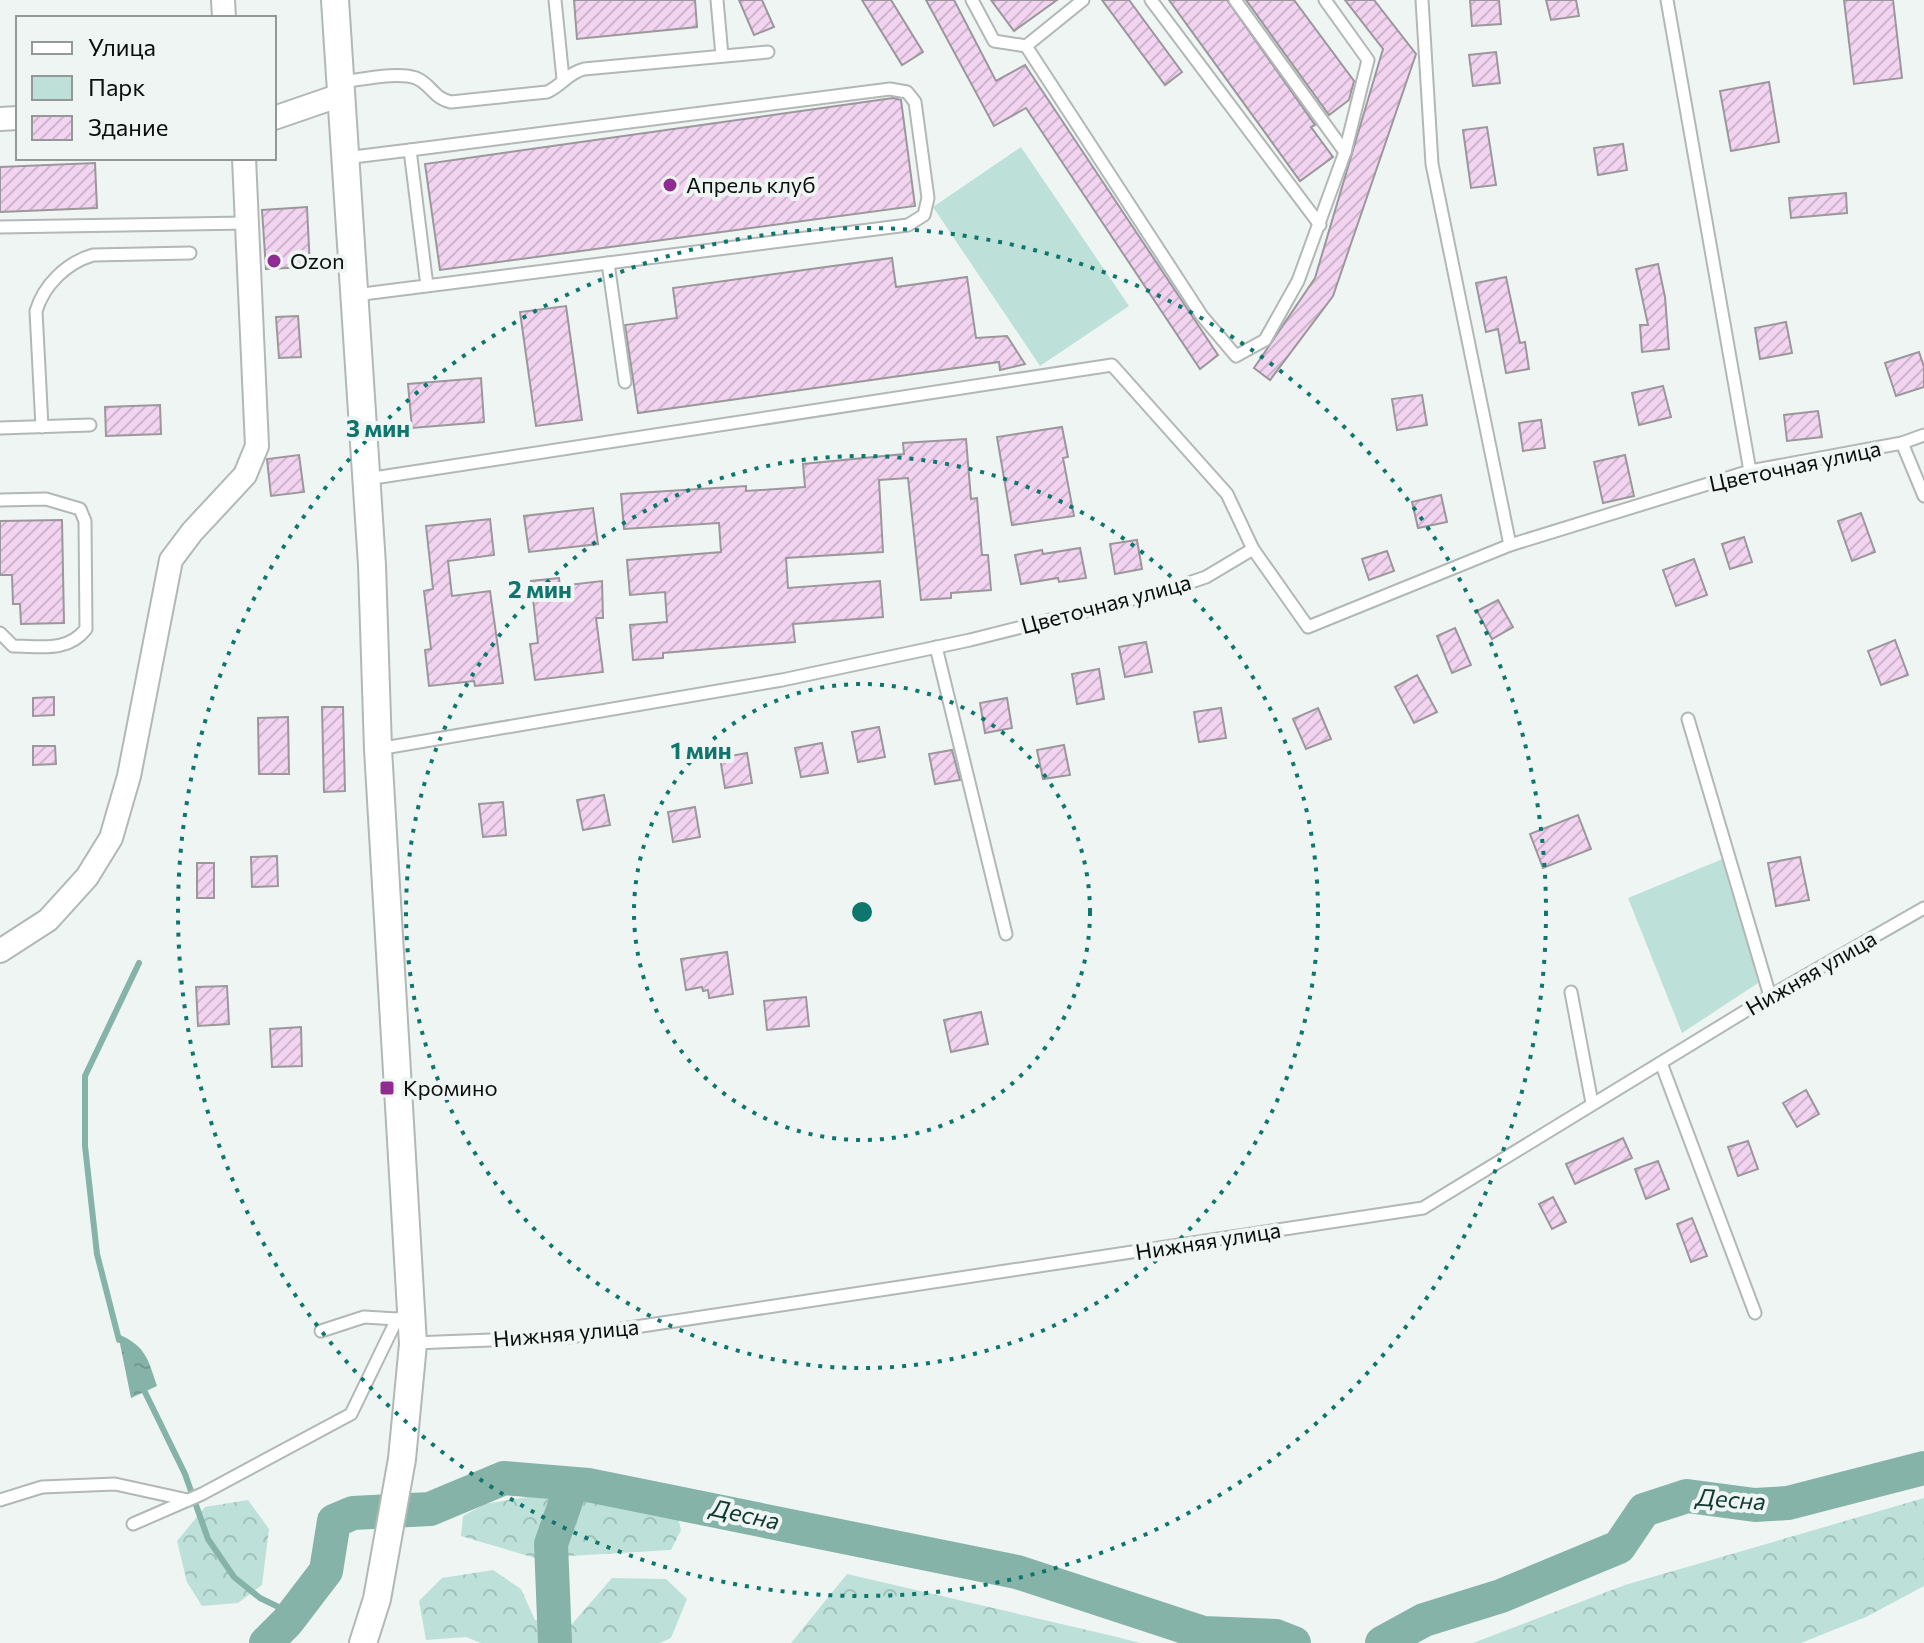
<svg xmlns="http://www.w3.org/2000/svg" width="1924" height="1643" font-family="Commissioner,sans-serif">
	<defs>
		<pattern id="forest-crowns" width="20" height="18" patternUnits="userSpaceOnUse" patternTransform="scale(2)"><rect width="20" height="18" fill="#bde1d8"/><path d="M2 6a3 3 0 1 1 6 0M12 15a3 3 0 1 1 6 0" fill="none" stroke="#a1c0b8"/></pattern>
		<pattern id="water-ripples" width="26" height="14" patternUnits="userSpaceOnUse" patternTransform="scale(2)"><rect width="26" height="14" fill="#86b3a8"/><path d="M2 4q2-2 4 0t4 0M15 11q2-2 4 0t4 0" fill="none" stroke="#72998f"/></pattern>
		<pattern id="building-hatch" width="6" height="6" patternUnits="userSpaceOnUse" patternTransform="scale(2)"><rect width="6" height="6" fill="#f2d4f0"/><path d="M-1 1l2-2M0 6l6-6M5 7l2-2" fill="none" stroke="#ceb5cd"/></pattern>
	</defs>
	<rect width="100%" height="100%" fill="#eef5f3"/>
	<!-- green -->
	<g fill="#bde1d8">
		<path d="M1021 147 1129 306 1040 366 933 207Z"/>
		<path d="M1725 858 1758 983 1682 1033 1628 898Z"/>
	</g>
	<!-- forest -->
	<g fill="url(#forest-crowns)">
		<path d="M594 1495 676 1510 681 1530 671 1550 535 1558 461 1536 463 1516 485 1504 527 1497Z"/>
		<path d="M1924 1498V1586L1866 1617 1801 1643H1473L1625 1585Z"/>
		<path d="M248 1500 269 1529 262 1585 238 1603 202 1606 187 1582 177 1541 205 1507Z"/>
		<path d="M493 1570 521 1589 535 1620 572 1624 612 1578 666 1579 687 1599 671 1638 660 1643H481L466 1637 426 1640 419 1601 442 1578Z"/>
		<path d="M847 1574 1113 1636 1140 1643H791Z"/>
	</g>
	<!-- water -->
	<path fill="url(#water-ripples)" d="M118 1334C146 1346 148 1359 157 1386L131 1398Z"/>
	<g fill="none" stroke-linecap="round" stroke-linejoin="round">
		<!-- stream -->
		<g stroke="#86b3a8" stroke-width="6">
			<path d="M119 1340 97 1254 85 1146V1076L139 963"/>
			<path d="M142 1386 185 1474 208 1539 234 1577 260 1598 293 1614"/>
		</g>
		<!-- river -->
		<g stroke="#86b3a8" stroke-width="34">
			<path d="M266 1643 287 1622 326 1571 334 1521 353 1513 430 1509 504 1478 588 1485 1017 1572 1203 1633 1276 1636 1294 1643"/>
			<path d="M555 1643 551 1544 572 1484"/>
			<path d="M1382 1643 1424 1620 1501 1596 1619 1547 1644 1510 1687 1496 1755 1505 1788 1503 1924 1468"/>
		</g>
	</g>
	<!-- building -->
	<g fill="url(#building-hatch)" stroke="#9b979b" stroke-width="2">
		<path d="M574 0H695L697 27 577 39Z"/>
		<path d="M739 0H762L774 27 754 35Z"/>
		<path d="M862 0H891L923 52 902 65Z"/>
		<path d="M926 0H954L996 81 1025 65 1218 355 1200 369 1026 108 994 126Z"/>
		<path d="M991 0H1057L1014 31Z"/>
		<path d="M1102 0H1129L1182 72 1165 85Z"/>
		<path d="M1169 0H1227L1315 125 1311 127 1333 157 1300 181Z"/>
		<path d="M1246 0H1294L1354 81 1349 100 1329 115Z"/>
		<path d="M1345 0H1374L1416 54 1333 296 1270 380 1254 368 1315 278 1383 49Z"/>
		<path d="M1470 0H1499L1501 24 1472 26Z"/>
		<path d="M1546 0H1576L1579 16 1551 20Z"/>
		<path d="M1844 0H1893L1902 78 1854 84Z"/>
		<path d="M1496 52 1500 83 1473 86 1469 55Z"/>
		<path d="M1769 82 1779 142 1731 151 1720 91Z"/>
		<path d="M893 98 901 100 915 206 440 270 425 164Z"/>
		<path d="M1487 127 1496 185 1471 188 1463 130Z"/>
		<path d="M1623 144 1627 170 1598 175 1594 148Z"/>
		<path d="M95 163 97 208 0 212V167Z"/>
		<path d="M1846 193 1847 213 1791 218 1789 198Z"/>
		<path d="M307 207 310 267 266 269 262 210Z"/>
		<path d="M892 258 896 287 967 277 976 338 1007 336 1025 364 1000 370 999 362 638 413 625 325 677 318 673 288Z"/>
		<path d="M1658 264 1665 297 1669 349 1642 352 1640 325H1648L1636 269Z"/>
		<path d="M1506 277 1520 343 1525 342 1529 369 1506 373 1498 329 1486 332 1476 283Z"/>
		<path d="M566 306 582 420 536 426 520 312Z"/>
		<path d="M298 316 301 357 279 358 276 317Z"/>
		<path d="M1786 322 1792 353 1760 359 1755 328Z"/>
		<path d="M1919 352 1924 367V387L1896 396 1885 363Z"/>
		<path d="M481 378 484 422 412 428 408 384Z"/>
		<path d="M1663 386 1671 417 1639 425 1632 393Z"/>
		<path d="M1422 395 1427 425 1397 430 1392 399Z"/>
		<path d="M160 405 161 434 106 436 105 407Z"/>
		<path d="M1818 411 1822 437 1787 441 1784 415Z"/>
		<path d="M1541 420 1545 448 1523 451 1519 423Z"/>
		<path d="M1062 427 1068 457 1063 458 1074 516 1012 525 997 437Z"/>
		<path d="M966 439 971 499 977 498 982 555H988L991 590 951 593V598L921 600 908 478 879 480 883 552 786 558 788 588 880 581 883 617 793 624 795 642 663 653V658L633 660 630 625 667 622 665 592 630 595 627 560 721 552 719 523 624 529 621 494 746 486V491L805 487 803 464 904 454 903 443Z"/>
		<path d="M299 455 304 492 271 496 267 459Z"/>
		<path d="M1625 455 1634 496 1603 503 1594 462Z"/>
		<path d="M1441 495 1447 522 1418 528 1412 502Z"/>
		<path d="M593 508 598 544 529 552 524 516Z"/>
		<path d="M1861 513 1875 552 1852 561 1838 521Z"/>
		<path d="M490 519 494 555 448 561 452 596 490 591 503 683 475 686 474 681 429 686 425 650 431 649 424 591 433 589 426 526Z"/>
		<path d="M62 520 64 623 21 624 20 604H13L12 575H0V521Z"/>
		<path d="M1744 537 1752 562 1730 569 1722 544Z"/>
		<path d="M1137 540 1142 569 1115 574 1110 544Z"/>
		<path d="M1080 548 1086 578 1059 582 1058 578 1021 584 1015 555 1042 550 1043 554Z"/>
		<path d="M1387 551 1394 571 1369 580 1362 559Z"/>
		<path d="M1694 559 1707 595 1676 606 1663 570Z"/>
		<path d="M559 578 560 586 602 581 603 618H596L603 672 535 680 530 644 538 643 531 581Z"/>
		<path d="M1498 600 1513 627 1492 639 1477 611Z"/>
		<path d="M1455 628 1471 665 1452 673 1437 636Z"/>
		<path d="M1895 640 1908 675 1881 685 1868 651Z"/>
		<path d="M1146 642 1152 672 1125 677 1119 647Z"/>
		<path d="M1099 669 1104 699 1077 704 1072 674Z"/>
		<path d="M1417 675 1437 712 1414 723 1395 687Z"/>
		<path d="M54 697V715L33 716V698Z"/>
		<path d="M1007 698 1012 728 985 733 980 703Z"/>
		<path d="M322 707H343L345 791 324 792Z"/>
		<path d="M1221 708 1226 738 1199 742 1194 712Z"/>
		<path d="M1318 708 1331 739 1306 749 1293 719Z"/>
		<path d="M288 717 289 774H259L258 718Z"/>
		<path d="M879 727 885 757 858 762 852 732Z"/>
		<path d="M822 743 828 773 801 777 795 748Z"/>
		<path d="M1064 745 1070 775 1043 779 1037 750Z"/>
		<path d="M33 746H55L56 764 33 765Z"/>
		<path d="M952 750 960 780 935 784 929 754Z"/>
		<path d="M747 753 752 783 725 788 720 758Z"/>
		<path d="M604 795 610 825 583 830 577 800Z"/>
		<path d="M503 802 506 835 483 837 479 804Z"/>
		<path d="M695 807 700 837 673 842 668 812Z"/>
		<path d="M1578 815 1591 849 1543 868 1530 834Z"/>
		<path d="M277 856 278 886 252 887 251 857Z"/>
		<path d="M1800 857 1809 900 1776 906 1768 863Z"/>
		<rect x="197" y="863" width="17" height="35"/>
		<path d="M727 952 733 994 709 998 708 990 703 991 702 987 686 990 681 959Z"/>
		<path d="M227 986 229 1024 198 1026 196 987Z"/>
		<path d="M806 997 809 1026 767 1030 764 1001Z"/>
		<path d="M981 1012 988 1044 951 1052 944 1020Z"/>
		<path d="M301 1027 302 1066 272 1067 270 1029Z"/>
		<path d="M1806 1090 1819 1114 1797 1127 1783 1103Z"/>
		<path d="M1623 1138 1632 1158 1575 1184 1566 1164Z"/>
		<path d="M1748 1141 1758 1169 1738 1176 1728 1147Z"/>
		<path d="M1658 1161 1669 1189 1646 1199 1635 1169Z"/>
		<path d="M1553 1197 1566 1222 1552 1229 1539 1204Z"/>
		<path d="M1692 1218 1707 1256 1691 1262 1677 1224Z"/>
	</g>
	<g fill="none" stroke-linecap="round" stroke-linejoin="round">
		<!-- service casing -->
		<g stroke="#b1b8b6" stroke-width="15">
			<g id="service">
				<path d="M555 0 563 79"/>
				<path d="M717 0 722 56"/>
				<path d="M972 0 994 41 1026 46 1202 316 1236 356 1265 340 1298 281 1345 152 1368 60 1325 0"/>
				<path d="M1151 0 1320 225"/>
				<path d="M1235 0 1345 152"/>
				<path d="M1422 0 1432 164 1510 545"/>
				<path d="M1667 0 1750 471"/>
				<path d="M1026 46 1083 0"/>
				<path d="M340 82C360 80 398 71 416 78 431 84 434 99 451 102L547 92C561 86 568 73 584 69L768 52"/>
				<path d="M345 158 410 150"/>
				<path d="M0 227 247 223"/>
				<path d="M608 263 625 382"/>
				<path d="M355 295 908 225 924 215 928 198 915 102 907 92 890 89 410 150 427 286"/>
				<path d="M42 427 36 311C44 285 66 263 93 255L190 253"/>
				<path d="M0 428 90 425"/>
				<path d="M1902 443 1924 435"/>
				<path d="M367 479 1112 365 1227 494 1253 549"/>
				<path d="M0 500 46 499 80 509 85 521 86 629C67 653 40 646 13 646L0 633"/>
				<path d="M936 647 1006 934"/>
				<path d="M1688 719 1770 996"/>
				<path d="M378 749 782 680 970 640 1165 591 1206 577 1253 549 1308 627 1510 545 1750 471 1902 443 1924 496"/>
				<path d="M1571 992 1592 1103"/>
				<path d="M1661 1063 1755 1313"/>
				<path d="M321 1331 364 1317 397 1319"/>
				<path d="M413 1343 569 1337 1423 1208 1770 996 1924 908"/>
				<path d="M0 1500 42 1487 115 1484 188 1500"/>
				<path d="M133 1524 202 1494 351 1414 397 1319 410 1315"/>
			</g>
		</g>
		<!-- minor casing -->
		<g stroke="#b1b8b6" stroke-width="26">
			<g id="minor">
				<path d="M223 0 224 18"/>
				<path d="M274 118 341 95"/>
				<path d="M0 119 18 118"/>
				<path d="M0 951 48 920 87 877 111 838 129 776 171 560 192 532 245 475 257 446 244 158"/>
			</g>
		</g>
		<!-- tertiary casing -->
		<g stroke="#b1b8b6" stroke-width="30">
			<path id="tertiary" d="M335 0 372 565 378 749 413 1344 402 1459 377 1599 363 1643"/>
		</g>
		<!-- service -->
		<use href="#service" stroke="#fff" stroke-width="11"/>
		<!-- minor -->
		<use href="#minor" stroke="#fff" stroke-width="22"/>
		<!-- tertiary -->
		<use href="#tertiary" stroke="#fff" stroke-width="26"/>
	</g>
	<!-- distance rings -->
	<g fill="none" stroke="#0f766e" stroke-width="4" stroke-dasharray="4 8">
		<circle cx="862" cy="912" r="228"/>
		<circle cx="862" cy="912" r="456"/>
		<circle cx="862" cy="912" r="684"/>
	</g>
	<!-- markers -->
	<g fill="#902b91" stroke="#eef5f3" stroke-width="3">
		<circle cx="670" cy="185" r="8"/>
		<circle cx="274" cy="261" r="8"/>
		<rect x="379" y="1080" width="16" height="16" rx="4"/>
	</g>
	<g text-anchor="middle" stroke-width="8" stroke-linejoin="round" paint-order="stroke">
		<!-- poi labels -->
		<g font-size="22" fill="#0c0e0d" stroke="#eef5f3" text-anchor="start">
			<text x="686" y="193">Апрель клуб</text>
			<text x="290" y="269">Ozon</text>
			<text x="403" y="1096">Кромино</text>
		</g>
		<!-- street labels -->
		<g font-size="22" fill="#0c0e0d" stroke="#eef5f3">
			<text transform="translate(1795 466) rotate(-12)" y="8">Цветочная улица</text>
			<text transform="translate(1106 604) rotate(-15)" y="8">Цветочная улица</text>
			<text transform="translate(1811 973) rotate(-30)" y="8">Нижняя улица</text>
			<text transform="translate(1208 1241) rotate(-9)" y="8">Нижняя улица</text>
			<text transform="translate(566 1333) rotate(-5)" y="8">Нижняя улица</text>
		</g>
		<!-- water labels -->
		<g font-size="24" font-style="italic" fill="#0f3931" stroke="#eef5f3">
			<text transform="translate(1731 1500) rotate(4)" y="8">Десна</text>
			<text transform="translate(745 1515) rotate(12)" y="8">Десна</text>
		</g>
	</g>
	<circle cx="862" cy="912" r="12" fill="#0f766e" stroke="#eef5f3" stroke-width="4"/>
	<g font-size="24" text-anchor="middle" font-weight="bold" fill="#0f766e" stroke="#eef5f3" stroke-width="8" stroke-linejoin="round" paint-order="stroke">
		<text x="378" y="437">3 мин</text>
		<text x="540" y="598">2 мин</text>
		<text x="701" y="759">1 мин</text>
	</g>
	<!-- legend -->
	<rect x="16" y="16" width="260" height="144" fill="#eef5f3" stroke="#949997" stroke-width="2"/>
	<rect x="32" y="42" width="40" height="12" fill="#ffffff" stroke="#949997" stroke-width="2"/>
	<text x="88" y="56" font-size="24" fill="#0c0e0d">Улица</text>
	<rect x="32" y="76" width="40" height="24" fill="#bde1d8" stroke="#949997" stroke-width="2"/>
	<text x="88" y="96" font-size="24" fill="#0c0e0d">Парк</text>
	<rect x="32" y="116" width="40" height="24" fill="url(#building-hatch)" stroke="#949997" stroke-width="2"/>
	<text x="88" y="136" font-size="24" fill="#0c0e0d">Здание</text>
</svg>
